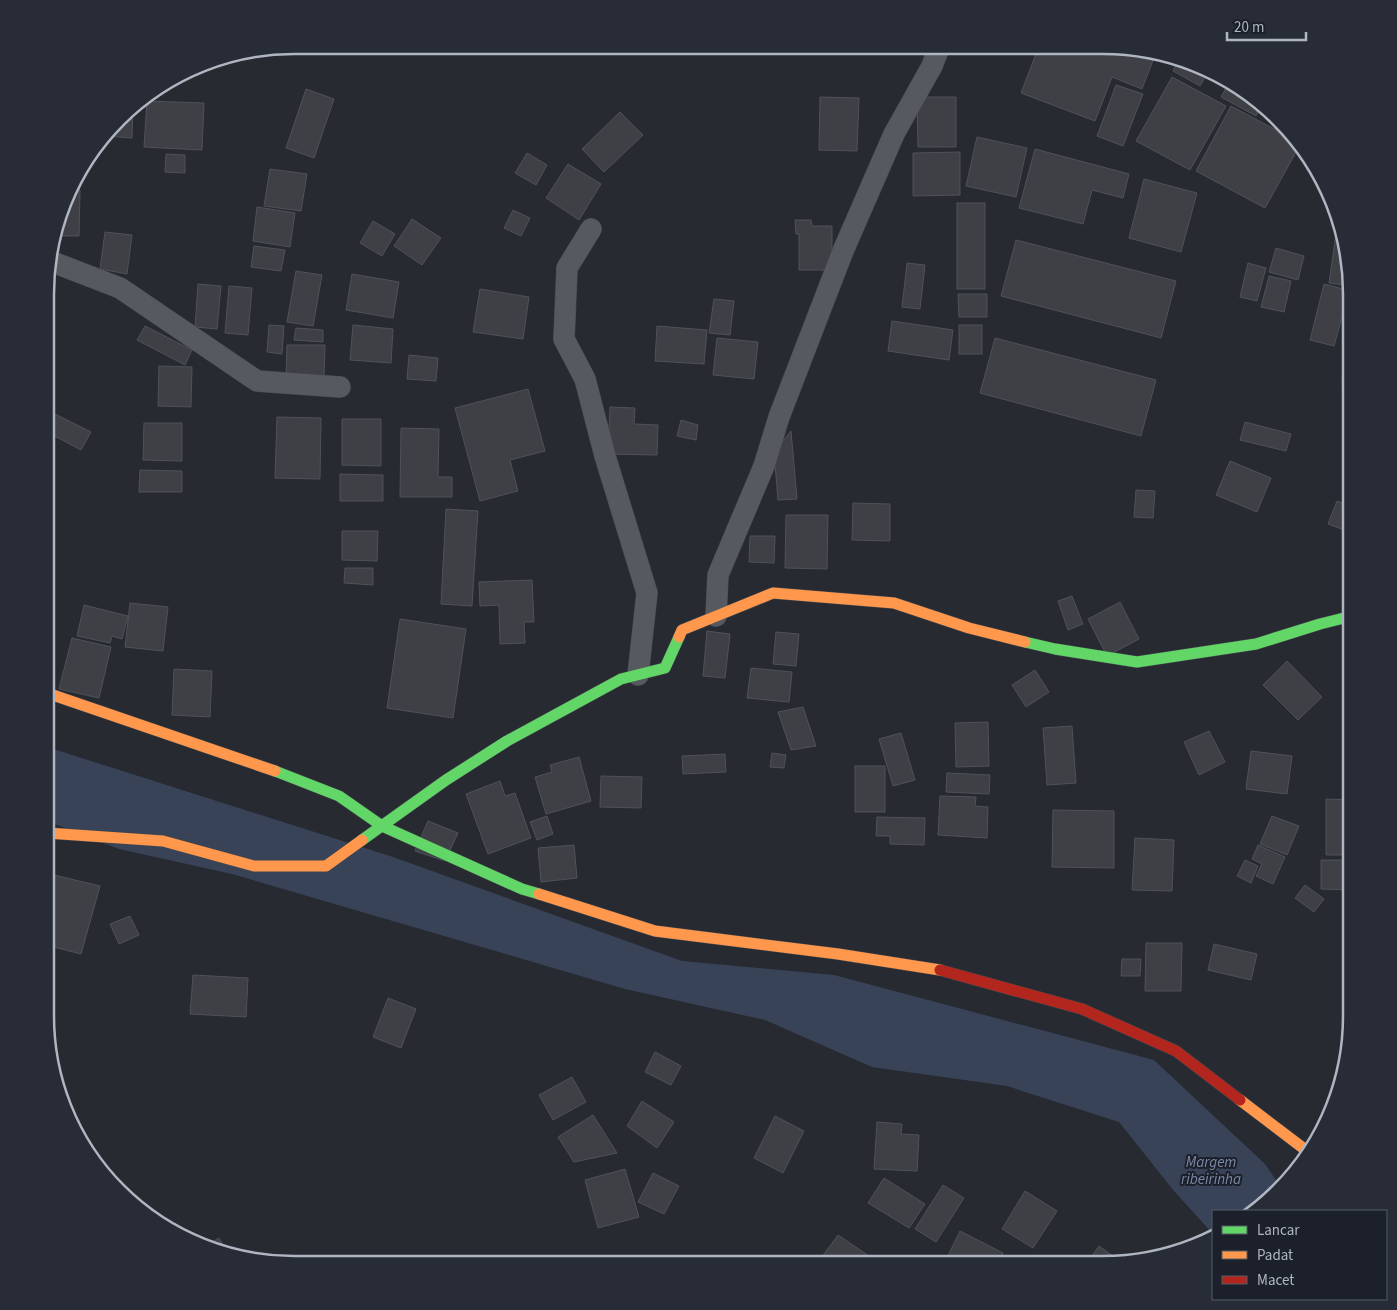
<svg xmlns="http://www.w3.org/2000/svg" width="1397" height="1310" font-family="'Source Sans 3',sans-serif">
	<rect width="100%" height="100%" fill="#272a31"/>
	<!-- water -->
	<path fill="#384358" d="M47 747 393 857 682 961 834 975 1154 1060 1265 1164 1280 1186 1267 1203 1254 1211H1213V1234L1174 1191 1119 1122 1007 1086 872 1067 765 1020 625 989 232 874 119 849 47 821Z"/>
	<!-- building -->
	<g fill="#3e4046" stroke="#4e5259">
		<path d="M1039 46H1119L1155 55 1142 89 1112 77 1095 121 1021 93Z"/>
		<path d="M1178 61 1209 70 1200 86 1173 71Z"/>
		<path d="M1172 77 1226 106 1190 170 1136 141Z"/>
		<path d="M1229 83 1260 107 1256 116 1221 97Z"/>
		<path d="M1116 85 1143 94 1123 146 1097 136Z"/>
		<path d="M306 89 334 99 314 158 286 148Z"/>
		<path d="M820 97 859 98 857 151 819 150Z"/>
		<path d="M917 97H956V147H918Z"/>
		<path d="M147 101 204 103 202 150 144 147Z"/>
		<path d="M133 105 132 138 106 136 130 107Z"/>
		<path d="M1231 106 1297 141 1300 145 1265 208 1196 171Z"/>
		<path d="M620 112 643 135 604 172 582 149Z"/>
		<path d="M977 137 1027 148 1016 197 966 186Z"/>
		<path d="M1035 149 1129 174 1123 198 1092 190 1083 224 1019 208Z"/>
		<path d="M960 152V195L913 196V153Z"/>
		<path d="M527 153 547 165 536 185 515 173Z"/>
		<path d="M166 154 185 155V173L165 172Z"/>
		<path d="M568 164 601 184 579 220 546 198Z"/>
		<path d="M270 169 307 174 301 211 264 206Z"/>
		<path d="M1144 179 1197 193 1181 252 1129 238Z"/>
		<path d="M71 190H80L79 236H53Z"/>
		<rect x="957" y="203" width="28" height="86"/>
		<path d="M257 207 295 213 290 247 253 241Z"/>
		<path d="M513 210 530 218 521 236 504 228Z"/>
		<path d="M412 219 441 238 422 265 394 246Z"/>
		<path d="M795 220H811L812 226H832V270H799V234H796Z"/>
		<path d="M1338 220 1351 278V286L1329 283Z"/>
		<path d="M373 221 395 234 382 256 360 243Z"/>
		<path d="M105 232 132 235 127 274 100 269Z"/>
		<path d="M1016 240 1176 281 1161 338 1001 296Z"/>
		<path d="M254 246 285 250 281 271 251 267Z"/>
		<path d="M1276 248 1304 256 1298 280 1269 272Z"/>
		<path d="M907 263 925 265 920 309 902 307Z"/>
		<path d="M1248 263 1266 268 1257 301 1240 297Z"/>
		<path d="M296 271 322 275 313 326 287 322Z"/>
		<path d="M352 274 399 282 393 318 346 310Z"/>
		<path d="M1269 276 1291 281 1284 312 1261 307Z"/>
		<path d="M198 284 221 286 217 329 195 327Z"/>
		<path d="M1324 284 1351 291V312L1344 310 1334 346 1310 340Z"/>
		<path d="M229 286 252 288 248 335 225 333Z"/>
		<path d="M480 289 529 297 523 339 473 332Z"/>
		<path d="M958 294H987V317H959Z"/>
		<path d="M714 299 734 301 730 335 709 333Z"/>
		<path d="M892 321 953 330 949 360 888 351Z"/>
		<path d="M269 325 284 326 282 354 267 352Z"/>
		<path d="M353 325 393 329 391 363 350 360Z"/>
		<rect x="959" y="325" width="23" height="29"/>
		<path d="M145 326 192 350 185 365 137 340Z"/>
		<path d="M657 326 707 330 704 364 655 361Z"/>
		<path d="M296 328 323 330V342L294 340Z"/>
		<path d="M717 338 758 342 754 379 713 375Z"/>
		<path d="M995 338 1156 380 1141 436 980 393Z"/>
		<path d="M287 345H325L324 379H286Z"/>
		<path d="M1344 347H1351L1352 386 1342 385Z"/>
		<path d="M409 355 438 358 436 381 407 379Z"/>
		<path d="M159 366 192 367 191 407 158 406Z"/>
		<path d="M528 389 545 451 510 460 518 491 480 501 455 408Z"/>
		<path d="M610 407 635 408 634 424 658 425 657 455 608 454Z"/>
		<path d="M53 413 91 432 81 450 49 433V422Z"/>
		<path d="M277 417 321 418 320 479 275 478Z"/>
		<path d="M342 419H381V466L342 465Z"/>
		<path d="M681 420 698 425 696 440 677 436Z"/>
		<path d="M1245 422 1291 434 1286 451 1240 440Z"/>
		<path d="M144 423H182V461L143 460Z"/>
		<path d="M401 428 439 429 438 477H452V497H400Z"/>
		<path d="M791 431 797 499 778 500 774 452Z"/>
		<path d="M1230 461 1271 478 1257 512 1216 495Z"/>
		<path d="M140 470 182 471V492H139Z"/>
		<path d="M340 474 383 475V501H340Z"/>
		<path d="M1136 490 1155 491 1153 518 1134 517Z"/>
		<path d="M1337 501 1352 507 1344 530 1328 524Z"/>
		<path d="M853 503 890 504V541L852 540Z"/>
		<path d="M446 509 478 511 472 606 441 604Z"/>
		<path d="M786 515H828L827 569 785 568Z"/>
		<path d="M342 531H378L377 561 342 560Z"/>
		<path d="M750 536H775L774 563 749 562Z"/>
		<path d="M345 568H373V585L344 583Z"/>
		<path d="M532 580 534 622H524L525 643 500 644 499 605 480 606 479 582Z"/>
		<path d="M1072 596 1083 624 1068 630 1058 601Z"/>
		<path d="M1120 602 1139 639 1107 656 1088 619Z"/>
		<path d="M130 603 168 607 163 651 125 647Z"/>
		<path d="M84 605 128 616 122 639 112 636 110 643 77 636Z"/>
		<path d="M400 619 466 629 453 718 387 708Z"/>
		<path d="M707 631 730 634 725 678 703 676Z"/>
		<path d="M776 632 799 634 796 666 773 664Z"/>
		<path d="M72 638 111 647 99 698 59 689Z"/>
		<path d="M1287 661 1322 697 1298 720 1263 685Z"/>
		<path d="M751 668 792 672 789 702 747 698Z"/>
		<path d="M174 669 212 671 210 717 172 715Z"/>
		<path d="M1035 670 1049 692 1026 707 1012 685Z"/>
		<path d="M803 707 816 746 791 750 778 712Z"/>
		<path d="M988 722 989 766 956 767 955 723Z"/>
		<path d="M1072 726 1076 783 1047 785 1043 728Z"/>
		<path d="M1209 731 1225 762 1199 775 1184 742Z"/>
		<path d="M901 733 915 780 893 786 879 739Z"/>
		<path d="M1251 751 1292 756 1287 794 1246 789Z"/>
		<path d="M772 753 786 755 784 768 770 767Z"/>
		<path d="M725 754 726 772 683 774 682 756Z"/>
		<path d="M579 757 591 801 546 814 535 777 552 772 550 765Z"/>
		<rect x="855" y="766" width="30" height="46"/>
		<path d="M947 773 990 775 989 794 946 792Z"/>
		<path d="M601 776 642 777 641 808 600 807Z"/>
		<path d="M500 781 505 796 515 793 531 838 488 854 466 794Z"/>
		<path d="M940 796 976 797 975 806 988 807 987 838 938 835Z"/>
		<path d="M1326 799 1352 800V855H1326Z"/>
		<path d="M1053 810 1114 811V868L1052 867Z"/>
		<path d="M547 816 553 834 537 840 530 822Z"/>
		<path d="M1272 816 1299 826 1287 855 1260 844Z"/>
		<path d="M877 817 925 818 924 845 890 844V836H876Z"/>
		<path d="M428 821 458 833 445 861 415 851Z"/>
		<path d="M1135 838 1174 840 1172 891 1132 890Z"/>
		<path d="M574 845 577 878 541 882 538 848Z"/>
		<path d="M1258 845 1285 857 1273 884 1256 876 1262 864 1252 859Z"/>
		<path d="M1245 860 1258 866 1251 883 1237 876Z"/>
		<path d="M1321 860H1352V890L1321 889Z"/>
		<path d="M54 875 100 886 81 954 46 945V904Z"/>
		<path d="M1305 885 1324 899 1314 912 1295 898Z"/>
		<path d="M130 916 139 935 119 944 110 924Z"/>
		<path d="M1146 943H1182L1181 991H1145Z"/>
		<path d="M1214 944 1257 954 1251 980 1208 970Z"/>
		<path d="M1122 959H1141L1140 976H1121Z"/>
		<path d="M193 975 248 978 246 1017 190 1014Z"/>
		<path d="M388 998 416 1009 401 1048 373 1037Z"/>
		<path d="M655 1052 681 1066 671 1085 645 1072Z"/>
		<path d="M572 1077 586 1102 553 1120 539 1095Z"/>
		<path d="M642 1101 674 1122 657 1148 627 1126Z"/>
		<path d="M593 1115 617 1153 574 1162 558 1137Z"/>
		<path d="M775 1116 804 1131 783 1173 754 1158Z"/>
		<path d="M877 1122 902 1124 901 1134 919 1135 917 1171 874 1169Z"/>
		<path d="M625 1169 639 1217 598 1228 585 1180Z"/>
		<path d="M653 1173 679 1186 664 1214 638 1202Z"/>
		<path d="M884 1178 925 1204 909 1228 868 1203Z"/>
		<path d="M943 1185 964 1198 936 1242 915 1229Z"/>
		<path d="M1025 1191 1057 1211 1033 1248 1002 1229Z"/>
		<path d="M960 1231 1003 1253 998 1265 944 1264Z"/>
		<path d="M838 1235 869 1256 863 1265H816Z"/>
		<path d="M219 1238 230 1257 204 1247Z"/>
		<path d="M1099 1246 1120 1261 1118 1264H1086Z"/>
	</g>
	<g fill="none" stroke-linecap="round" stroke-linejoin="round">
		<!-- street casing -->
		<g stroke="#42454a" stroke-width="22">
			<g id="street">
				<path d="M591 229 567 268 564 339 585 379 605 456 647 593 638 675"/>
				<path d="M50 261 120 288 257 381 340 387"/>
				<path d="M716 616 718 575 764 466 779 417 843 251 894 134 932 66 940 45"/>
			</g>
		</g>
		<!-- fast casing -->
		<g stroke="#44474e" stroke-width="12">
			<g id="fast">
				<path d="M1025 642 1055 649 1137 662 1256 644 1320 624 1352 616"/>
				<path d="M275 771 339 796 382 826 522 889 539 894"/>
				<path d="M362 840 446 780 507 741 621 679 665 668 679 637"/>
			</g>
		</g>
		<!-- slow casing -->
		<g stroke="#44474e" stroke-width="12">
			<g id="slow">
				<path d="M679 637 682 630 773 593 894 603 969 628 1025 642"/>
				<path d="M47 693 275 771"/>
				<path d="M47 833 163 841 254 866H326L362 840"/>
				<path d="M539 894 655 931 838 954 940 970"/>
				<path d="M1240 1100 1307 1151"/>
			</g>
		</g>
		<!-- jam casing -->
		<g stroke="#44474e" stroke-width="12">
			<path id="jam" d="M940 970 1082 1009 1176 1051 1240 1100"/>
		</g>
		<!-- street -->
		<use href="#street" stroke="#56595f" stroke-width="21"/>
		<!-- fast -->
		<use href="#fast" stroke="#63d668" stroke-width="11"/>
		<!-- slow -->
		<use href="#slow" stroke="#ff974d" stroke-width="11"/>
		<!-- jam -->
		<use href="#jam" stroke="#b3261e" stroke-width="11"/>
	</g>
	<g text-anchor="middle" stroke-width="4" stroke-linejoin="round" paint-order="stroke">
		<!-- water labels -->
		<g font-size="15" font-style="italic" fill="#7c8aa7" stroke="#1b202a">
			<text x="1211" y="1167">Margem<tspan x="1211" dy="17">ribeirinha</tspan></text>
		</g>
	</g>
	<!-- crop -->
	<path d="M0 0H1397V1310H0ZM294 54H1103A240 240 0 0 1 1343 294V1016A240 240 0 0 1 1103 1256H294A240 240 0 0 1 54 1016V294A240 240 0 0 1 294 54Z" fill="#272c36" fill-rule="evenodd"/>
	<path fill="none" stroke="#b0b5c2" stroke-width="2.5" d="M294 54H1103A240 240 0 0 1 1343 294V1016A240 240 0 0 1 1103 1256H294A240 240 0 0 1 54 1016V294A240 240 0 0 1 294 54Z"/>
	<!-- legend -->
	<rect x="1212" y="1210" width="175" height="90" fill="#1b202a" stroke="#575c67"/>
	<rect x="1222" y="1226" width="25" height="8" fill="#63d668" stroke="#575c67"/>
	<text x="1257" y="1235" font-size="15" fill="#b0b5c2">Lancar</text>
	<rect x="1222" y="1251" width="25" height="8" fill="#ff974d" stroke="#575c67"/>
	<text x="1257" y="1260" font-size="15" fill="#b0b5c2">Padat</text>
	<rect x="1222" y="1276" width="25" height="8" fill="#b3261e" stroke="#575c67"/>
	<text x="1257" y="1285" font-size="15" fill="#b0b5c2">Macet</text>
	<!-- scale -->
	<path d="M1227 32v8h79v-8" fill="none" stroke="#b0b5c2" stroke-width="2.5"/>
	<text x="1234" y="32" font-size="15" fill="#b0b5c2" stroke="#1b202a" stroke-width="4" paint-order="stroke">20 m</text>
</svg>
